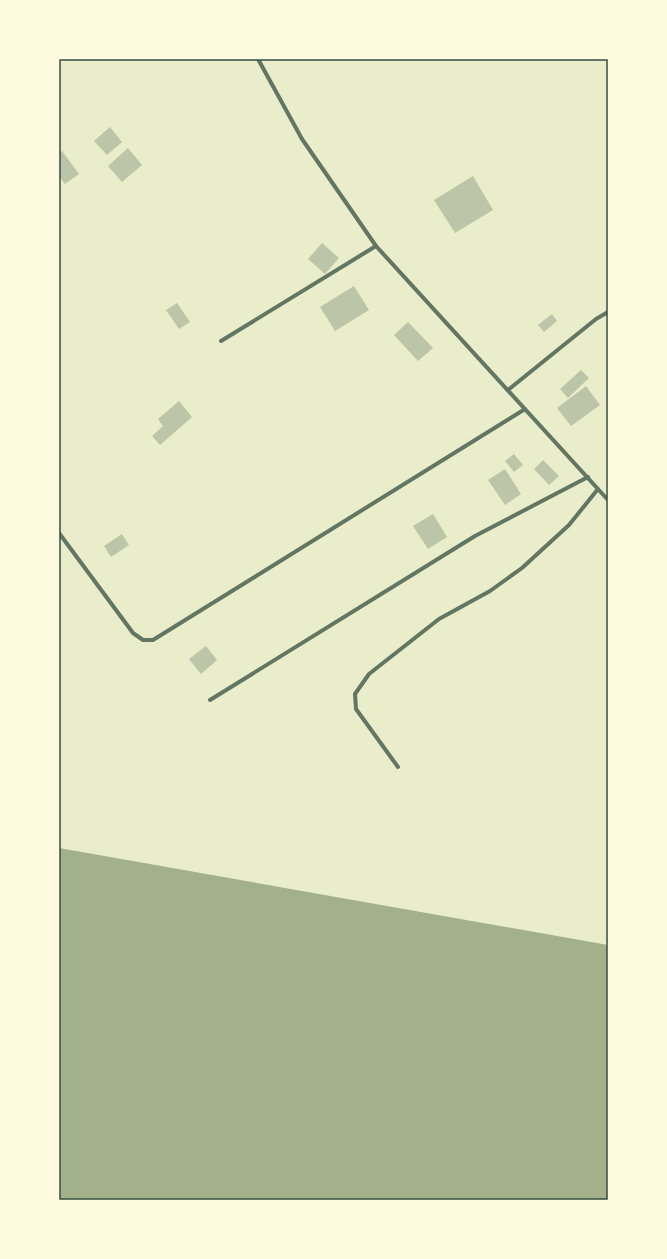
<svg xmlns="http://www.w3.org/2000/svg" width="667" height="1259" font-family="Raleway,sans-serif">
	<rect width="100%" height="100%" fill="#e9edc9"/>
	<!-- water -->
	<path fill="#a3b18a" d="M59 848 608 945V1200H59Z"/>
	<!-- building -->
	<g fill="#bcc5a7">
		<path d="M110 127 122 142 107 155 94 141Z"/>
		<path d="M128 148 142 165 122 182 108 166Z"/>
		<path d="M62 151 79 174 65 184 59 176V153Z"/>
		<path d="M473 176 493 210 455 233 434 200Z"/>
		<path d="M322 243 339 258 325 274 308 259Z"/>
		<path d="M354 286 369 310 335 331 320 307Z"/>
		<path d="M177 303 190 322 179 329 166 310Z"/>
		<path d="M552 314 557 321 544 332 538 325Z"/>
		<path d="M408 322 433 348 418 361 394 335Z"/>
		<path d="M581 370 589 378 568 398 560 389Z"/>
		<path d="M586 386 600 405 571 426 557 408Z"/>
		<path d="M179 401 192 417 160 445 152 436 163 426 158 419Z"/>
		<path d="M514 454 523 465 514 472 505 461Z"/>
		<path d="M543 460 559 476 549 485 534 469Z"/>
		<path d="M505 469 521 494 505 505 488 480Z"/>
		<path d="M433 514 447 537 428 549 413 526Z"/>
		<path d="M122 534 129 545 111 557 104 546Z"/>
		<path d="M206 646 217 660 201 674 189 659Z"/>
	</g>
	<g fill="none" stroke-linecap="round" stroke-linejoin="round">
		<!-- minor -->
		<g stroke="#617663" stroke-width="4">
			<path d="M258 59 302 139 376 246 608 500"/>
			<path d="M221 341 376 246"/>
			<path d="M508 390 596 319 608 312"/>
			<path d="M59 533 133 633 143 640H153L525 409"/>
			<path d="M210 700 475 536 588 477"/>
			<path d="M398 767 356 709 355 694 369 674 439 619 490 591 522 568 569 525 598 489"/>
		</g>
	</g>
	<!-- border -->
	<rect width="667" height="1259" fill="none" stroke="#fefae0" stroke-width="120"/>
	<rect x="60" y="60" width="547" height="1139" fill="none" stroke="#344e41" stroke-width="1.5"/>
</svg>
